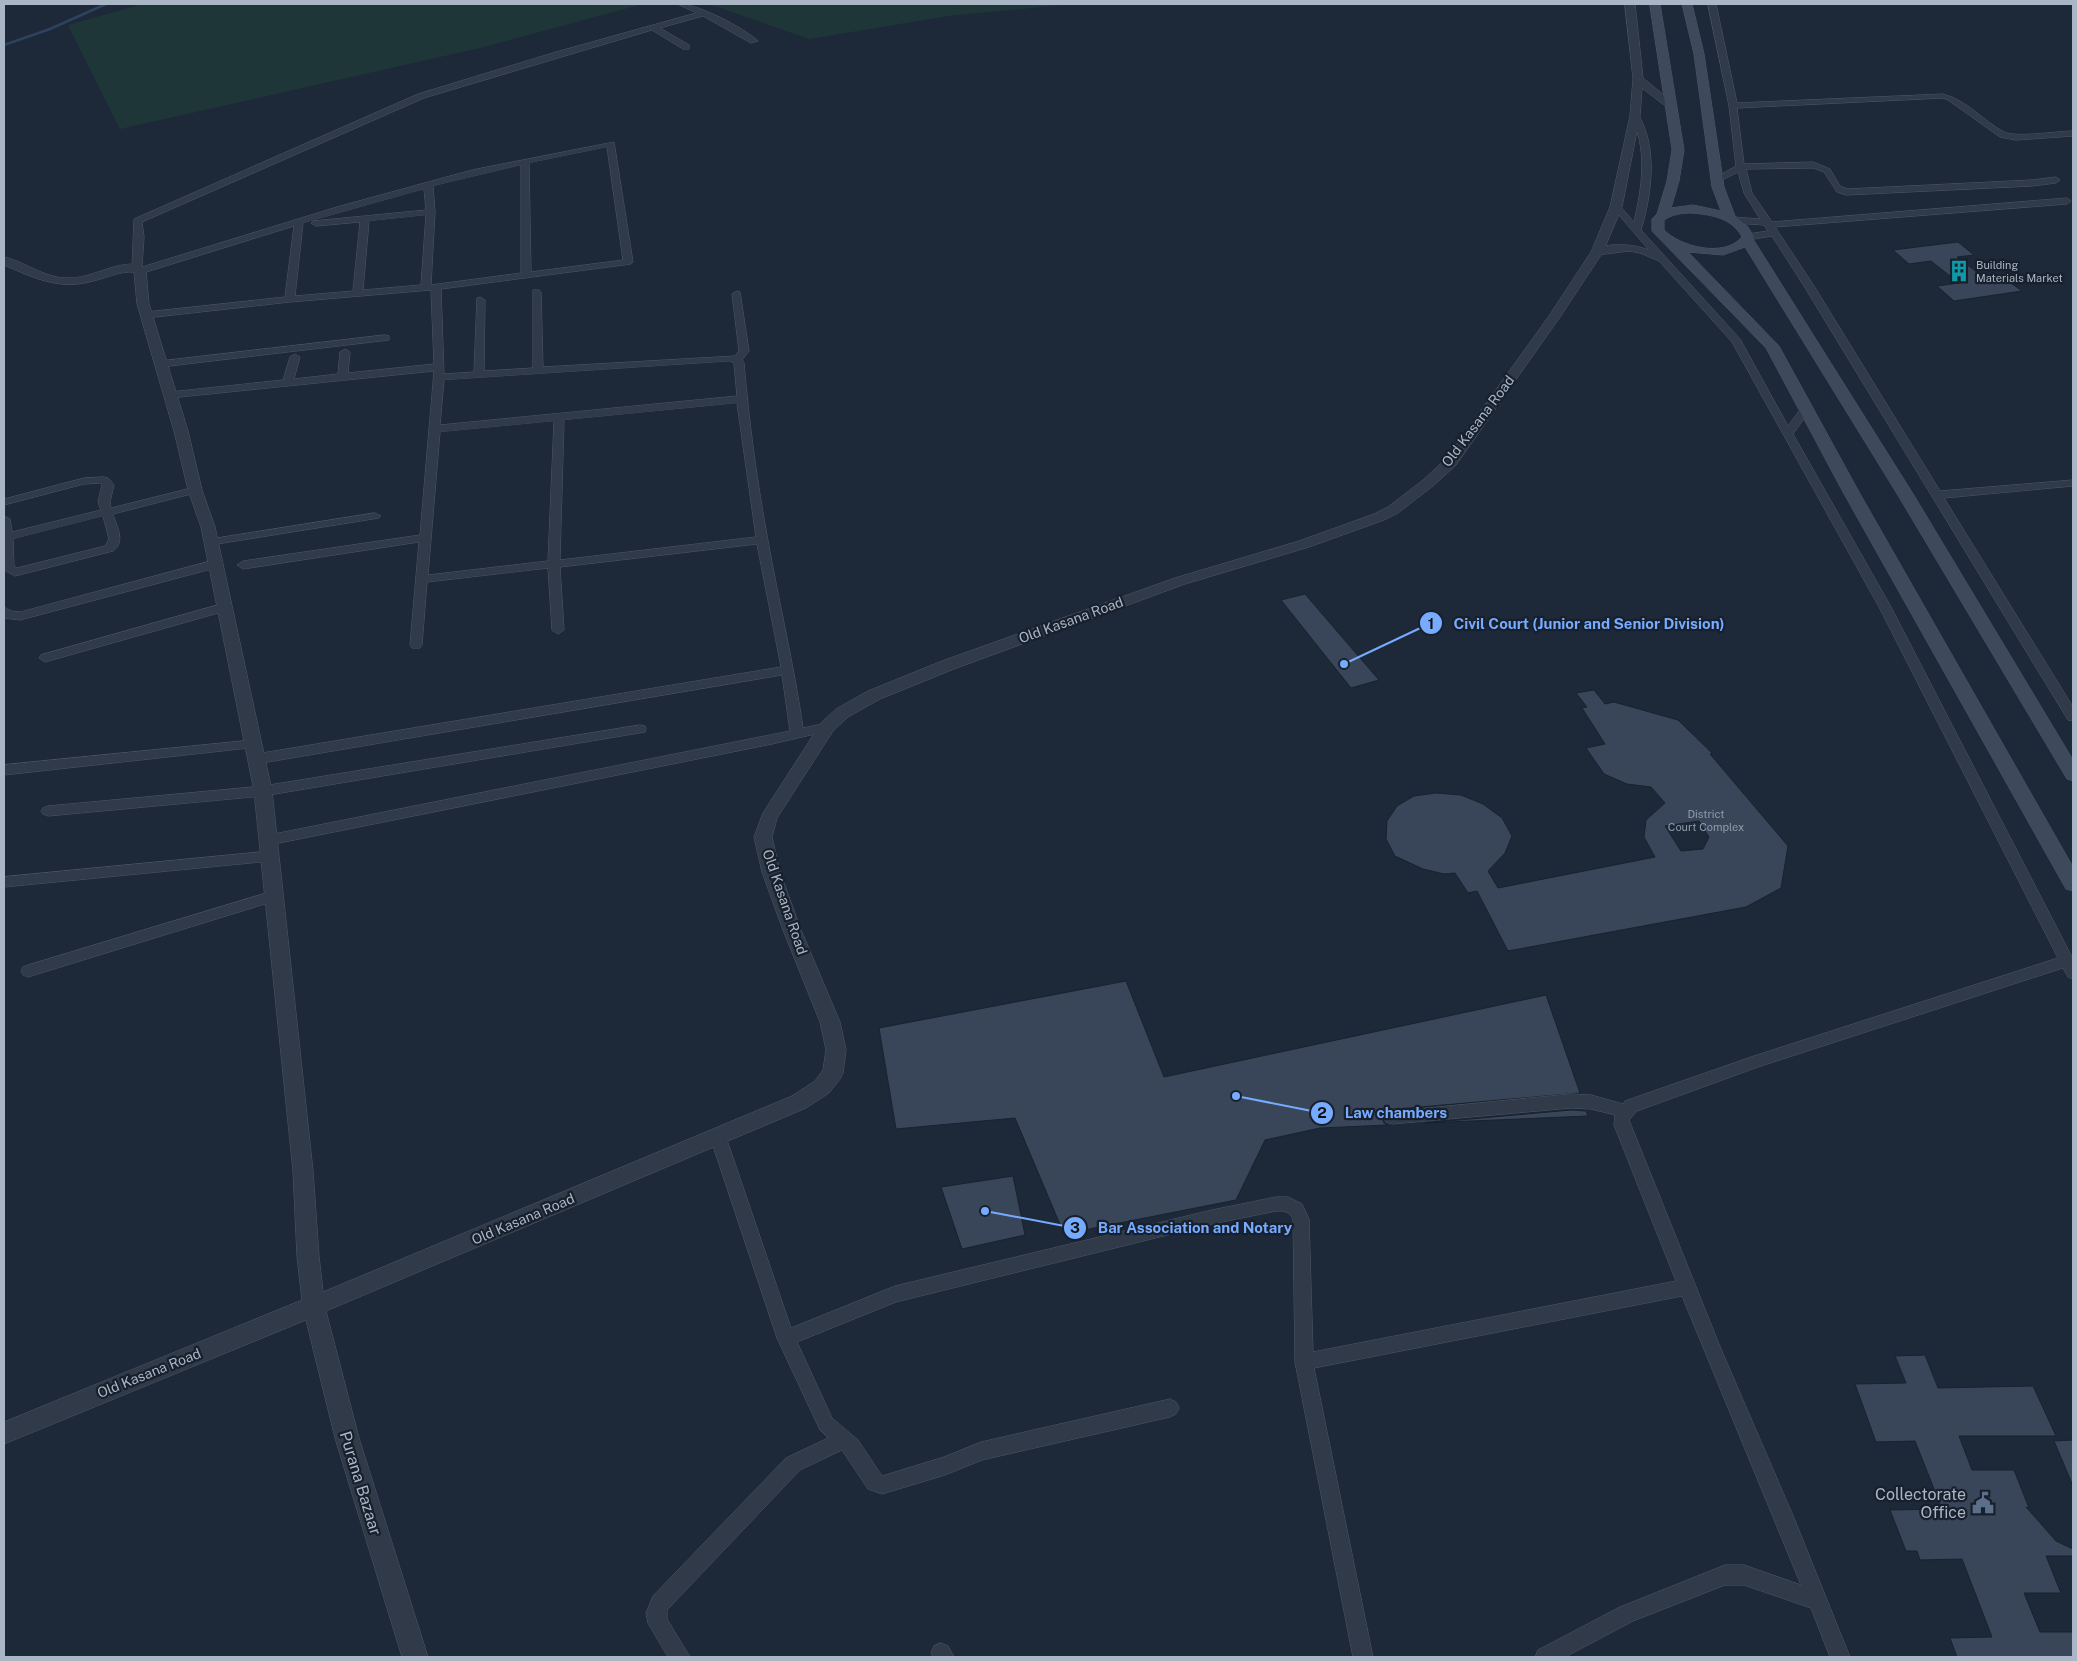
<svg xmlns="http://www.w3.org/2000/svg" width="2077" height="1661" font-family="'Public Sans',sans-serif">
	<rect width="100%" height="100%" fill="#1d2938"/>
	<!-- green -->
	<g fill="#1f3639">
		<path d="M143 4H643L480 48 120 129 68 25Z"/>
		<path d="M709 4H1073L948 16 809 39Z"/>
	</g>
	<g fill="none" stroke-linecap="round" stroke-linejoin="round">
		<!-- stream -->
		<path stroke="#2d425f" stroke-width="2.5" d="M4 45 50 29 106 4"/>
	</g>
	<!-- building -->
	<g fill="#394659" stroke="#19222e" fill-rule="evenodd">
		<path d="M1958 242 1974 255 1957 257 1987 280 2004 278 2022 291 1954 301 1937 286 1959 283 1931 261 1909 264 1893 250Z"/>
		<path d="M1305 594 1354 651 1379 680 1351 688 1281 600Z"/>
		<path d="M1594 690 1605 704 1614 702 1678 720 1712 753 1710 754 1788 846 1781 888 1746 907 1508 951 1477 891 1468 893 1455 873 1444 874 1423 869 1395 856 1386 839 1387 821 1397 806 1414 796 1436 793 1461 795 1483 804 1502 818 1512 836 1505 853 1488 871 1498 888 1655 857 1644 837 1646 820 1665 803 1651 787 1627 784 1604 774 1586 748 1605 744 1582 708 1587 707 1576 693ZM1699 821 1709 837 1703 849 1681 851 1665 826Z"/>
		<path d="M1126 981 1164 1077 1546 995 1580 1093 1386 1110 1382 1118 1384 1123 1388 1125 1320 1128 1265 1140 1236 1200 1064 1234 1015 1118 896 1129 879 1028Z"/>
		<path d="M1571 1110 1586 1111 1588 1116 1425 1123Z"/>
		<path d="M1013 1176 1025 1235 962 1249 941 1187Z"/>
		<path d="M1925 1355 1938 1388 2033 1386 2056 1436H1959L1972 1470H2014L2029 1508 2026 1507 2056 1541 2073 1549V1556H2046L2061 1593H2024L2040 1632H2073V1657H1957L1950 1638 1992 1637 1962 1559 1920 1560 1917 1551H1906L1890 1510 1942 1509 1915 1441 1876 1442 1855 1384 1906 1383 1895 1356Z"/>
		<path d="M2073 1440V1486L2054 1441Z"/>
	</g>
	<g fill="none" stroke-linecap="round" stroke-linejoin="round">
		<!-- minor casing -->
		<g stroke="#4e5867" stroke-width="1">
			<g id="minor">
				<path d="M678 4C697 3 744 28 758 41L751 43 703 16 660 28 689 45V49H683L652 30 424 98 142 222 144 237 142 267 337 207 472 170 614 142 633 262 631 264 441 289 444 374 474 372 477 298 480 297 485 300 484 371 533 368V290H539L541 292 543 367 735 356 739 351 732 294 737 291 740 292 749 351 742 360 744 363C749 422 757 482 768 541 779 603 794 665 803 728L827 723 832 724 833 727 832 730 772 744 269 845 264 844 262 840 264 836 269 835 790 731 782 675 256 764 251 762 249 759 251 756 256 754 781 667 757 544 560 567 564 630 558 634 552 630 548 568 427 582 422 645 420 648H412L410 645 419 542 243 569 237 565 243 561 420 535 434 371 170 398 165 395 170 392 283 380 290 357 295 354 300 357 294 379 338 374 340 352 345 349 350 352 348 373 434 364 431 290 290 302 146 318 141 315 146 312 285 297 294 226 143 273H137L132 268 134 219 418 94 556 52 696 13ZM607 147 623 260 531 272 529 163ZM521 165V273L431 285 435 212 433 186ZM424 189 426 210 313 221 311 223 316 226 360 222 353 291 295 296 303 223ZM426 215 421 285 363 290 369 221ZM730 361 734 363 737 396 440 425 444 380ZM737 403 756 537 560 560 564 420ZM554 421 548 561 428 575 440 432Z"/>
				<path d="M1708 4H1716L1737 103 1943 94C1967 100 1983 121 2004 132 2016 138 2058 131 2073 131V136L2016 140 2000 137 1948 100 1943 98 1737 108 1744 164 1813 162 1830 169 1840 186 1847 189 2032 180 2056 177 2060 180 2056 183 2032 186 1846 195 1837 192 1824 172 1813 168 1746 169 1752 193 1772 222 2067 198 2071 201 2067 204 1775 227 1814 286 1940 491 2073 480V486L1944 498 2073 707V721L2068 720 1804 286 1772 236 1748 240 1743 237 1748 234 1768 231 1764 225 1733 223 1728 220 1733 217 1760 219 1744 193 1738 172 1720 181 1713 179 1736 166 1729 106Z"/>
				<path d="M1632 114H1638C1658 148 1652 193 1641 230L1740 339 1788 426 1802 407H1810L1811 409 1793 434 1891 607 2073 959V979L2068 977 2063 968 1758 1067 1637 1111 1629 1120 1721 1349 1794 1518 1850 1657H1830L1811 1608 1744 1585H1725L1633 1621 1565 1657H1535L1538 1650 1620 1607 1725 1565H1744L1801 1585 1682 1296 1314 1368 1373 1657H1353L1295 1362 1293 1219C1289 1211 1284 1211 1276 1211L1212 1224 896 1302 797 1342 832 1418 858 1440 882 1476 944 1457 981 1442 1170 1399 1176 1402 1179 1408 1176 1414 1170 1417 982 1460 945 1475 882 1494 868 1489 842 1450 800 1470 667 1610V1619L690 1657H668L648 1623 646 1613 653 1596 786 1458 828 1438 820 1430 777 1338 710 1137 712 1132 718 1130 724 1132 726 1137 791 1328 895 1286 1212 1210 1276 1197H1288L1302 1204 1309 1219 1313 1352 1676 1281 1614 1125 1615 1115 1591 1109 1571 1108 1392 1124 1386 1122 1384 1117 1386 1112 1571 1094 1591 1095 1623 1104 1625 1101 1754 1056 2058 958 1879 607 1732 342 1659 261 1640 253 1629 251 1597 255 1592 252C1606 241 1633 244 1649 250L1612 207 1616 204 1619 205 1634 222C1642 186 1648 150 1631 116Z"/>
				<path d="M385 335 389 336V340L161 367 156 364 161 361Z"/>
				<path d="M104 477 108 478 114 485 110 502 111 508 195 487 201 490 199 492 113 514C117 527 126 542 113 551L15 576 4 570V516L10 519 12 532 101 510 98 502 102 485 101 483 84 484 4 505V499L84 478ZM103 516 109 539 105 546 17 568 14 566 13 539Z"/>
				<path d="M375 513 381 516 379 518 211 545 205 542 211 539Z"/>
				<path d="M215 560 221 564 219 567 20 620 4 618V607L11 611 20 612Z"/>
				<path d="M225 603 229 604 231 607 229 610 45 662 39 658 41 655Z"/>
				<path d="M640 725 645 726 646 729 645 732 263 796 48 816 43 814 41 811 43 808 48 806 263 786Z"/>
				<path d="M253 740 258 741 260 744 258 747 4 775V765Z"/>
				<path d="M271 851 276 852 278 856 276 860 271 861 4 887V877Z"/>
				<path d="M273 891 278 892 280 896 278 900 28 977 23 975 21 971 23 967 28 965Z"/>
				<path d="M941 1643 948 1646 954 1657H933L931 1653 934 1646Z"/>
			</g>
		</g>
		<!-- tertiary casing -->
		<g stroke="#4e5867" stroke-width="1">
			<path id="tertiary" d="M1625 4H1635L1643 78 1677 106 1676 108H1668L1642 88 1640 116 1622 207 1603 252 1560 317 1456 465 1433 486 1398 513 1384 520 1309 547 1185 584 954 669 880 699 848 717 833 731 777 818 772 837 780 872 801 930 840 1022 846 1050 843 1073 840 1079 829 1093 806 1108 326 1311 359 1438 428 1657H402L335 1438 306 1320 4 1444V1422L302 1300 297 1256 293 1171 254 791 201 527 188 490 174 431 137 304 134 272C119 271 104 279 89 282 58 290 32 277 4 265V257C26 262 45 279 70 278 93 278 117 260 141 265L146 271 149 304 188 431 202 490 215 527 272 791 313 1171 319 1256 323 1292 792 1096 815 1081 823 1070 826 1050 820 1022 783 930 762 872 754 837 763 813 821 723 836 709 868 691 942 661 1175 578 1299 541 1374 514 1388 507 1423 480 1446 459 1549 316 1591 252 1610 207 1630 116 1633 79Z"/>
		</g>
		<!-- secondary casing -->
		<g stroke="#4e5867" stroke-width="1">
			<path id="secondary" d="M1650 4H1660L1684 150 1679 181 1671 208 1693 205 1721 211 1712 187 1694 54 1682 4H1692L1704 54 1724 187 1735 216 1748 227 1754 237 1753 239 1915 497 2073 760V781L2067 779 1899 497 1745 247 1723 255 1688 252 1779 346 1859 492 2073 867V891L2066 889 1843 492 1766 348 1652 231V219L1657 214 1667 181 1672 150ZM1693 213C1712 215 1732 218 1742 237 1724 258 1681 247 1664 230V220C1673 214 1682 213 1693 213Z"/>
		</g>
		<!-- minor -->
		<use href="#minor" fill="#313a48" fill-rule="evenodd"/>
		<!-- tertiary -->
		<use href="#tertiary" fill="#313a48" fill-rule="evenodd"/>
		<!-- secondary -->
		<use href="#secondary" fill="#3e495c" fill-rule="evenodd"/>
	</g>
	<!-- icons -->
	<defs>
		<g id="building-bare" transform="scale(1.725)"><path d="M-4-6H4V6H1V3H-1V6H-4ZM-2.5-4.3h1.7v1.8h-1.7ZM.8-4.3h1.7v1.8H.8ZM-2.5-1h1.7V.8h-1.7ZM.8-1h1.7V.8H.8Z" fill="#0f9aa8" stroke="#17202c" stroke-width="2.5" paint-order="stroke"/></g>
		<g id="civic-bare" transform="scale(1.725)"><path d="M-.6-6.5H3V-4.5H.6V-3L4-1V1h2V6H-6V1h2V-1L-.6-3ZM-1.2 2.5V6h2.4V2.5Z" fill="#5c6f8a" stroke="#17202c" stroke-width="2.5" paint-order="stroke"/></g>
	</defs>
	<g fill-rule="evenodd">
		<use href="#building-bare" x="1959" y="271"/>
		<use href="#civic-bare" x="1983" y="1503"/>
	</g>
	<g text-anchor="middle" stroke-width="4.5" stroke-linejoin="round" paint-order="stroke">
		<!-- far-poi labels -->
		<g font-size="11" fill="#aab5c6" stroke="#17202c" text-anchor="start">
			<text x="1976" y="269">Building<tspan x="1976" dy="13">Materials Market</tspan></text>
		</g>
		<!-- number labels -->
		<g font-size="11" fill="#8e99ab">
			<text x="1706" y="818">District<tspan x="1706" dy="13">Court Complex</tspan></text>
		</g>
		<!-- street labels -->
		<g font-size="14" fill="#aab5c6" stroke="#17202c">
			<text transform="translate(1478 421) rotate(-53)" y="5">Old Kasana Road</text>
			<text transform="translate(1071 620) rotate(-20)" y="5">Old Kasana Road</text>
			<text transform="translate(785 902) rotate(71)" y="5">Old Kasana Road</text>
			<text transform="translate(523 1219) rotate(-23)" y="5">Old Kasana Road</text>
			<text transform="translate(149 1373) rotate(-22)" y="5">Old Kasana Road</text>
		</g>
		<!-- near-street labels -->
		<g font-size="16" fill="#aab5c6" stroke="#17202c">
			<text transform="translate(361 1483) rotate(73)" y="6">Purana Bazaar</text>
		</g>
		<!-- near-poi labels -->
		<g font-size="16" fill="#aab5c6" stroke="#17202c" text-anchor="end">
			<text x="1966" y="1500">Collectorate<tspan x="1966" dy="18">Office</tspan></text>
		</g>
	</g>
	<!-- callouts -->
	<path fill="none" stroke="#76abff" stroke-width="2" d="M1344 664L1431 623M1236 1096L1322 1113M985 1211L1075 1228"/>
	<g fill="#76abff" stroke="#17202c" stroke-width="2">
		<circle cx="1344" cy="664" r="5"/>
		<circle cx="1236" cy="1096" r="5"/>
		<circle cx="985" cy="1211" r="5"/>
		<circle cx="1431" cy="623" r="12"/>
		<circle cx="1322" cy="1113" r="12"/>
		<circle cx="1075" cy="1228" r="12"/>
	</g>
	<g font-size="15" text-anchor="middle" font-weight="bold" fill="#111">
		<text x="1431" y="629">1</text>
		<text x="1322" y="1118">2</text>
		<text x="1075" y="1233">3</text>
	</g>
	<g font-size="15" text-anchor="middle" font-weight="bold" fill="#76abff" stroke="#17202c" stroke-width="4.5" stroke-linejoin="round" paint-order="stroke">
		<text x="1589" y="629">Civil Court (Junior and Senior Division)</text>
		<text x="1396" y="1118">Law chambers</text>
		<text x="1195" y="1233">Bar Association and Notary</text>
	</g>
	<!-- border -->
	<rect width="2077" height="1661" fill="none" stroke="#aab5c6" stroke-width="10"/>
</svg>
